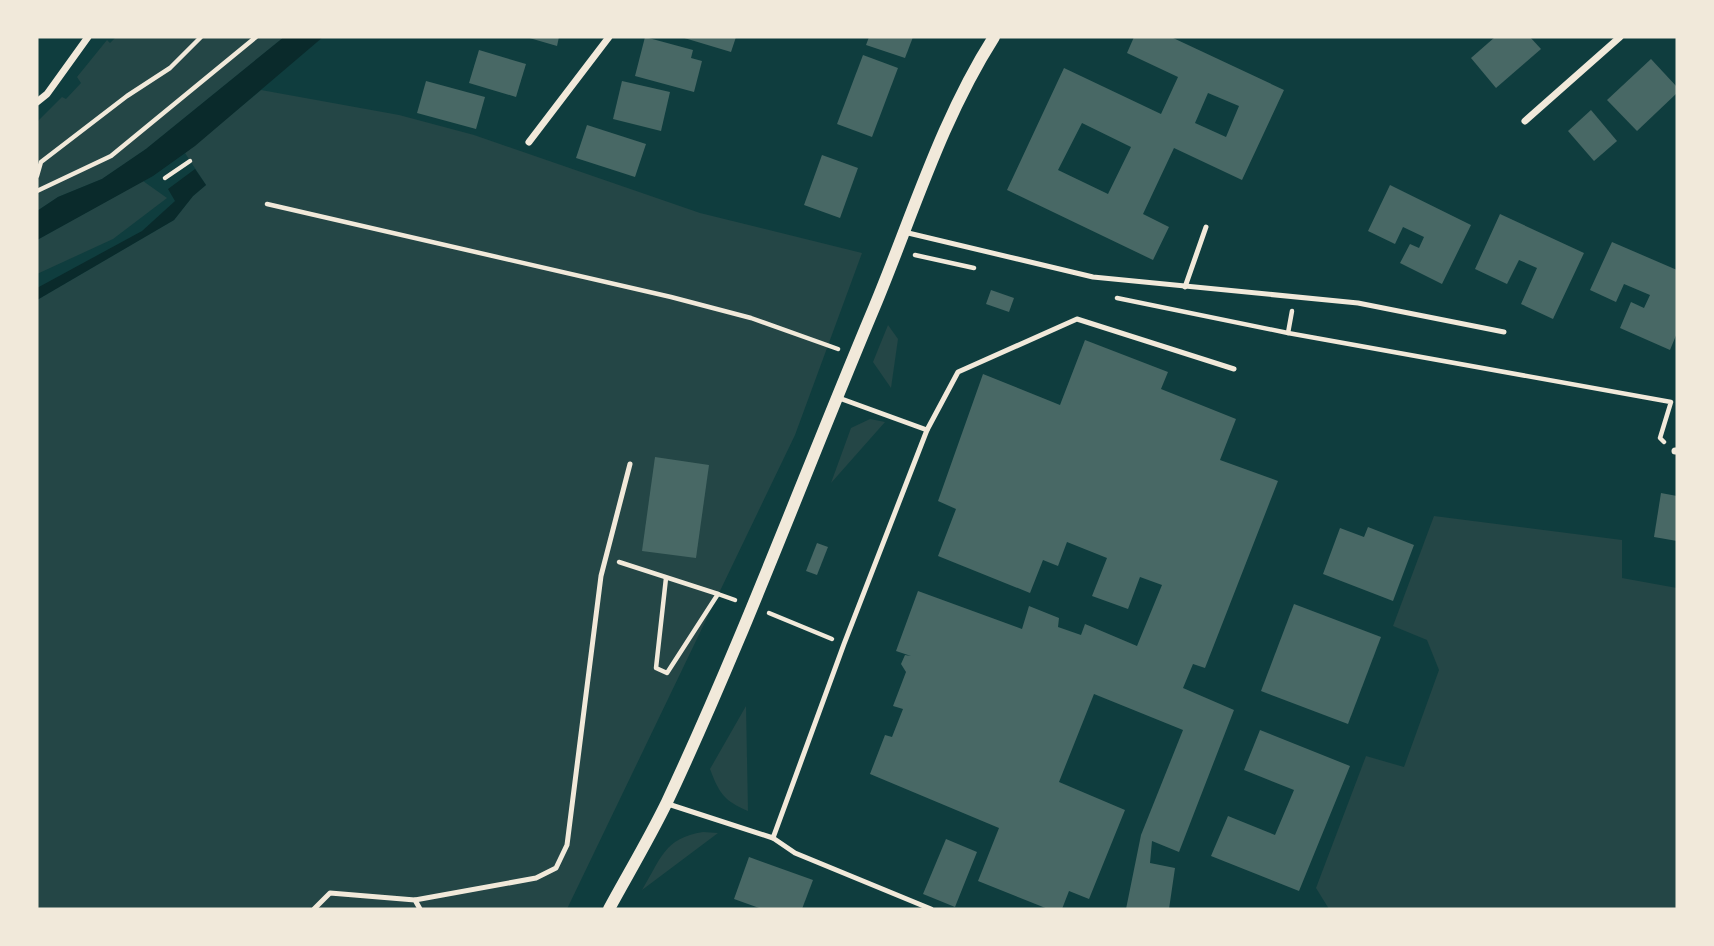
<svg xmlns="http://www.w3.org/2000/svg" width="1714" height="946" font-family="Jost,sans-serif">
	<rect width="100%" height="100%" fill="#0f3d3e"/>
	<!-- green -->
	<g fill="#244646">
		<path d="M116 37H284L146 149 102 179 58 197 37 211V122L62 97 66 99 81 83 77 77 107 40 110 43Z"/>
		<path d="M261 90 399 115 474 135 700 213 862 253 795 435 567 909H37V300L174 220 193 196 206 185 185 153Z"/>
		<path d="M143 181 167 198 113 239 37 274V240Z"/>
		<path d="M888 325 898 339 891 388 873 362Z"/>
		<path d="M870 419 885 422 831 483 851 428Z"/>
		<path d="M1434 516 1622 540V578L1677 588V909H1329L1316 888 1366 756 1404 767 1439 670 1427 640 1393 626Z"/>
		<path d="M746 706 748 811C724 801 719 793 710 769Z"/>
		<path d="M703 832 718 833 642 890C661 859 664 838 703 832Z"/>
	</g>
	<!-- water -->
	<g fill="#0a2a2b">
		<path d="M284 37H323L195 146 153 176 37 240V211L58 197 102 179 146 149Z"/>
		<path d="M195 169 206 185 193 196 174 220 37 300V288L142 231 175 201 168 189Z"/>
	</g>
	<!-- building -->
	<g fill="#486865" fill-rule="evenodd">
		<path d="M526 37H559L557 46Z"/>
		<path d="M645 37 693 50 691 58 702 61 694 92 635 76Z"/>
		<path d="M681 37H736L731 52Z"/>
		<path d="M869 37H913L905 58 866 45Z"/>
		<path d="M1134 37H1171L1284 90 1242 180 1174 148 1143 214 1169 227 1153 260 1007 190 1064 68 1161 114 1178 77 1127 53ZM1208 93 1239 106 1226 137 1195 123ZM1082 123 1131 147 1108 194 1058 170Z"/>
		<path d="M1495 37H1530L1541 49 1496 88 1471 58Z"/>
		<path d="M479 50 526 64 516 97 469 83Z"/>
		<path d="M863 55 898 68 872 137 837 124Z"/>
		<path d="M1651 59 1677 87V93L1637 131 1607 100Z"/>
		<path d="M426 81 485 97 476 129 417 113Z"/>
		<path d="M622 81 670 92 661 131 613 119Z"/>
		<path d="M1591 110 1617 141 1594 161 1568 131Z"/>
		<path d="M587 125 646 144 635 177 576 158Z"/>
		<path d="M822 155 858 168 840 218 804 205Z"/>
		<path d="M1390 185 1471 225 1442 284 1400 263 1410 244 1419 248 1424 237 1403 227 1395 244 1368 231Z"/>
		<path d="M1500 214 1584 253 1553 319 1521 304 1537 268 1519 260 1507 284 1475 269Z"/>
		<path d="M1612 242 1677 270V333L1670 350 1620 328 1631 302 1644 308 1650 295 1624 284 1616 302 1590 290Z"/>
		<path d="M991 290 1014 298 1009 312 986 304Z"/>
		<path d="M1085 340 1168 372 1161 389 1236 419 1220 460 1278 481 1205 668 1193 664 1183 688 1234 710 1179 852 1152 841 1150 863 1175 868 1169 909H1126L1141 835 1183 730 1094 694 1059 782 1125 810 1089 899 1069 891 1062 909H1048L978 881 999 828 870 774 885 735 892 737 903 709 893 706 906 672 901 664 905 655 911 656 896 651 918 591 1022 629 1029 606 1059 618 1058 627 1081 635 1085 624 1137 646 1162 585 1140 577 1128 609 1092 596 1107 558 1067 542 1058 566 1043 560 1030 593 938 556 956 509 938 501 983 374 1060 405Z"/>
		<path d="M655 457 709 465 696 558 642 551Z"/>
		<path d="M1661 493 1677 496V541L1654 537Z"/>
		<path d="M1368 527 1414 545 1393 601 1323 574 1340 528 1364 537Z"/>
		<path d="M817 543 828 547 817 575 806 571Z"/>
		<path d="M1294 604 1381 637 1348 724 1261 691Z"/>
		<path d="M1260 730 1350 766 1299 891 1211 856 1228 816 1275 835 1294 790 1244 770Z"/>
		<path d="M946 839 977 852 955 907 923 894Z"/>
		<path d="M749 857 813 880 802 909H762L734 899Z"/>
	</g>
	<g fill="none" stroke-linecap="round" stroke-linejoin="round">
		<!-- path -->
		<g stroke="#f1e9da" stroke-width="4.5">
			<path d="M37 176 41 162 127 96 170 68 201 37"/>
			<path d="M165 178 190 161"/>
			<path d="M37 191 111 156 256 37"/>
			<path d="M267 204 671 297 751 318 838 349"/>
			<path d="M915 255 974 268"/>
			<path d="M1117 298 1288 333 1671 402 1660 438 1664 442"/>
			<path d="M1288 333 1292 311"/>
			<path d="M619 562 718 594"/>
			<path d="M666 578 656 668 667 673 718 594 735 600"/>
			<path d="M769 613 832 639"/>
		</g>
		<!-- service -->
		<g stroke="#f1e9da" stroke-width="5">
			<path d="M904 232 1093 277 1358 303 1504 332"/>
			<path d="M1185 287 1206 227"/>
			<path d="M927 430 958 372 1077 319 1234 369"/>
			<path d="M668 804 773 838 844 644 927 430 839 398"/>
			<path d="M773 838 795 853 931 909"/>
			<path d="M415 900 536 878 556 868 567 845 601 576 630 464"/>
			<path d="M314 909 330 893 415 900 420 909"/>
		</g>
		<!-- minor -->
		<g stroke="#f1e9da" stroke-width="7">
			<path d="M37 102 47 94 88 37"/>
			<path d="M1525 121 1620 37"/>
			<path d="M529 142 609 37"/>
			<path d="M1675 451H1677"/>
		</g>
		<!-- tertiary -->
		<path stroke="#f1e9da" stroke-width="12" d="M609 909C628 874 649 839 667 802 743 640 805 472 874 308 912 217 941 120 994 37"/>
	</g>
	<!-- border -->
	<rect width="1714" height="946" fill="none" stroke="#f1e9da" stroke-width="77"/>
</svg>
